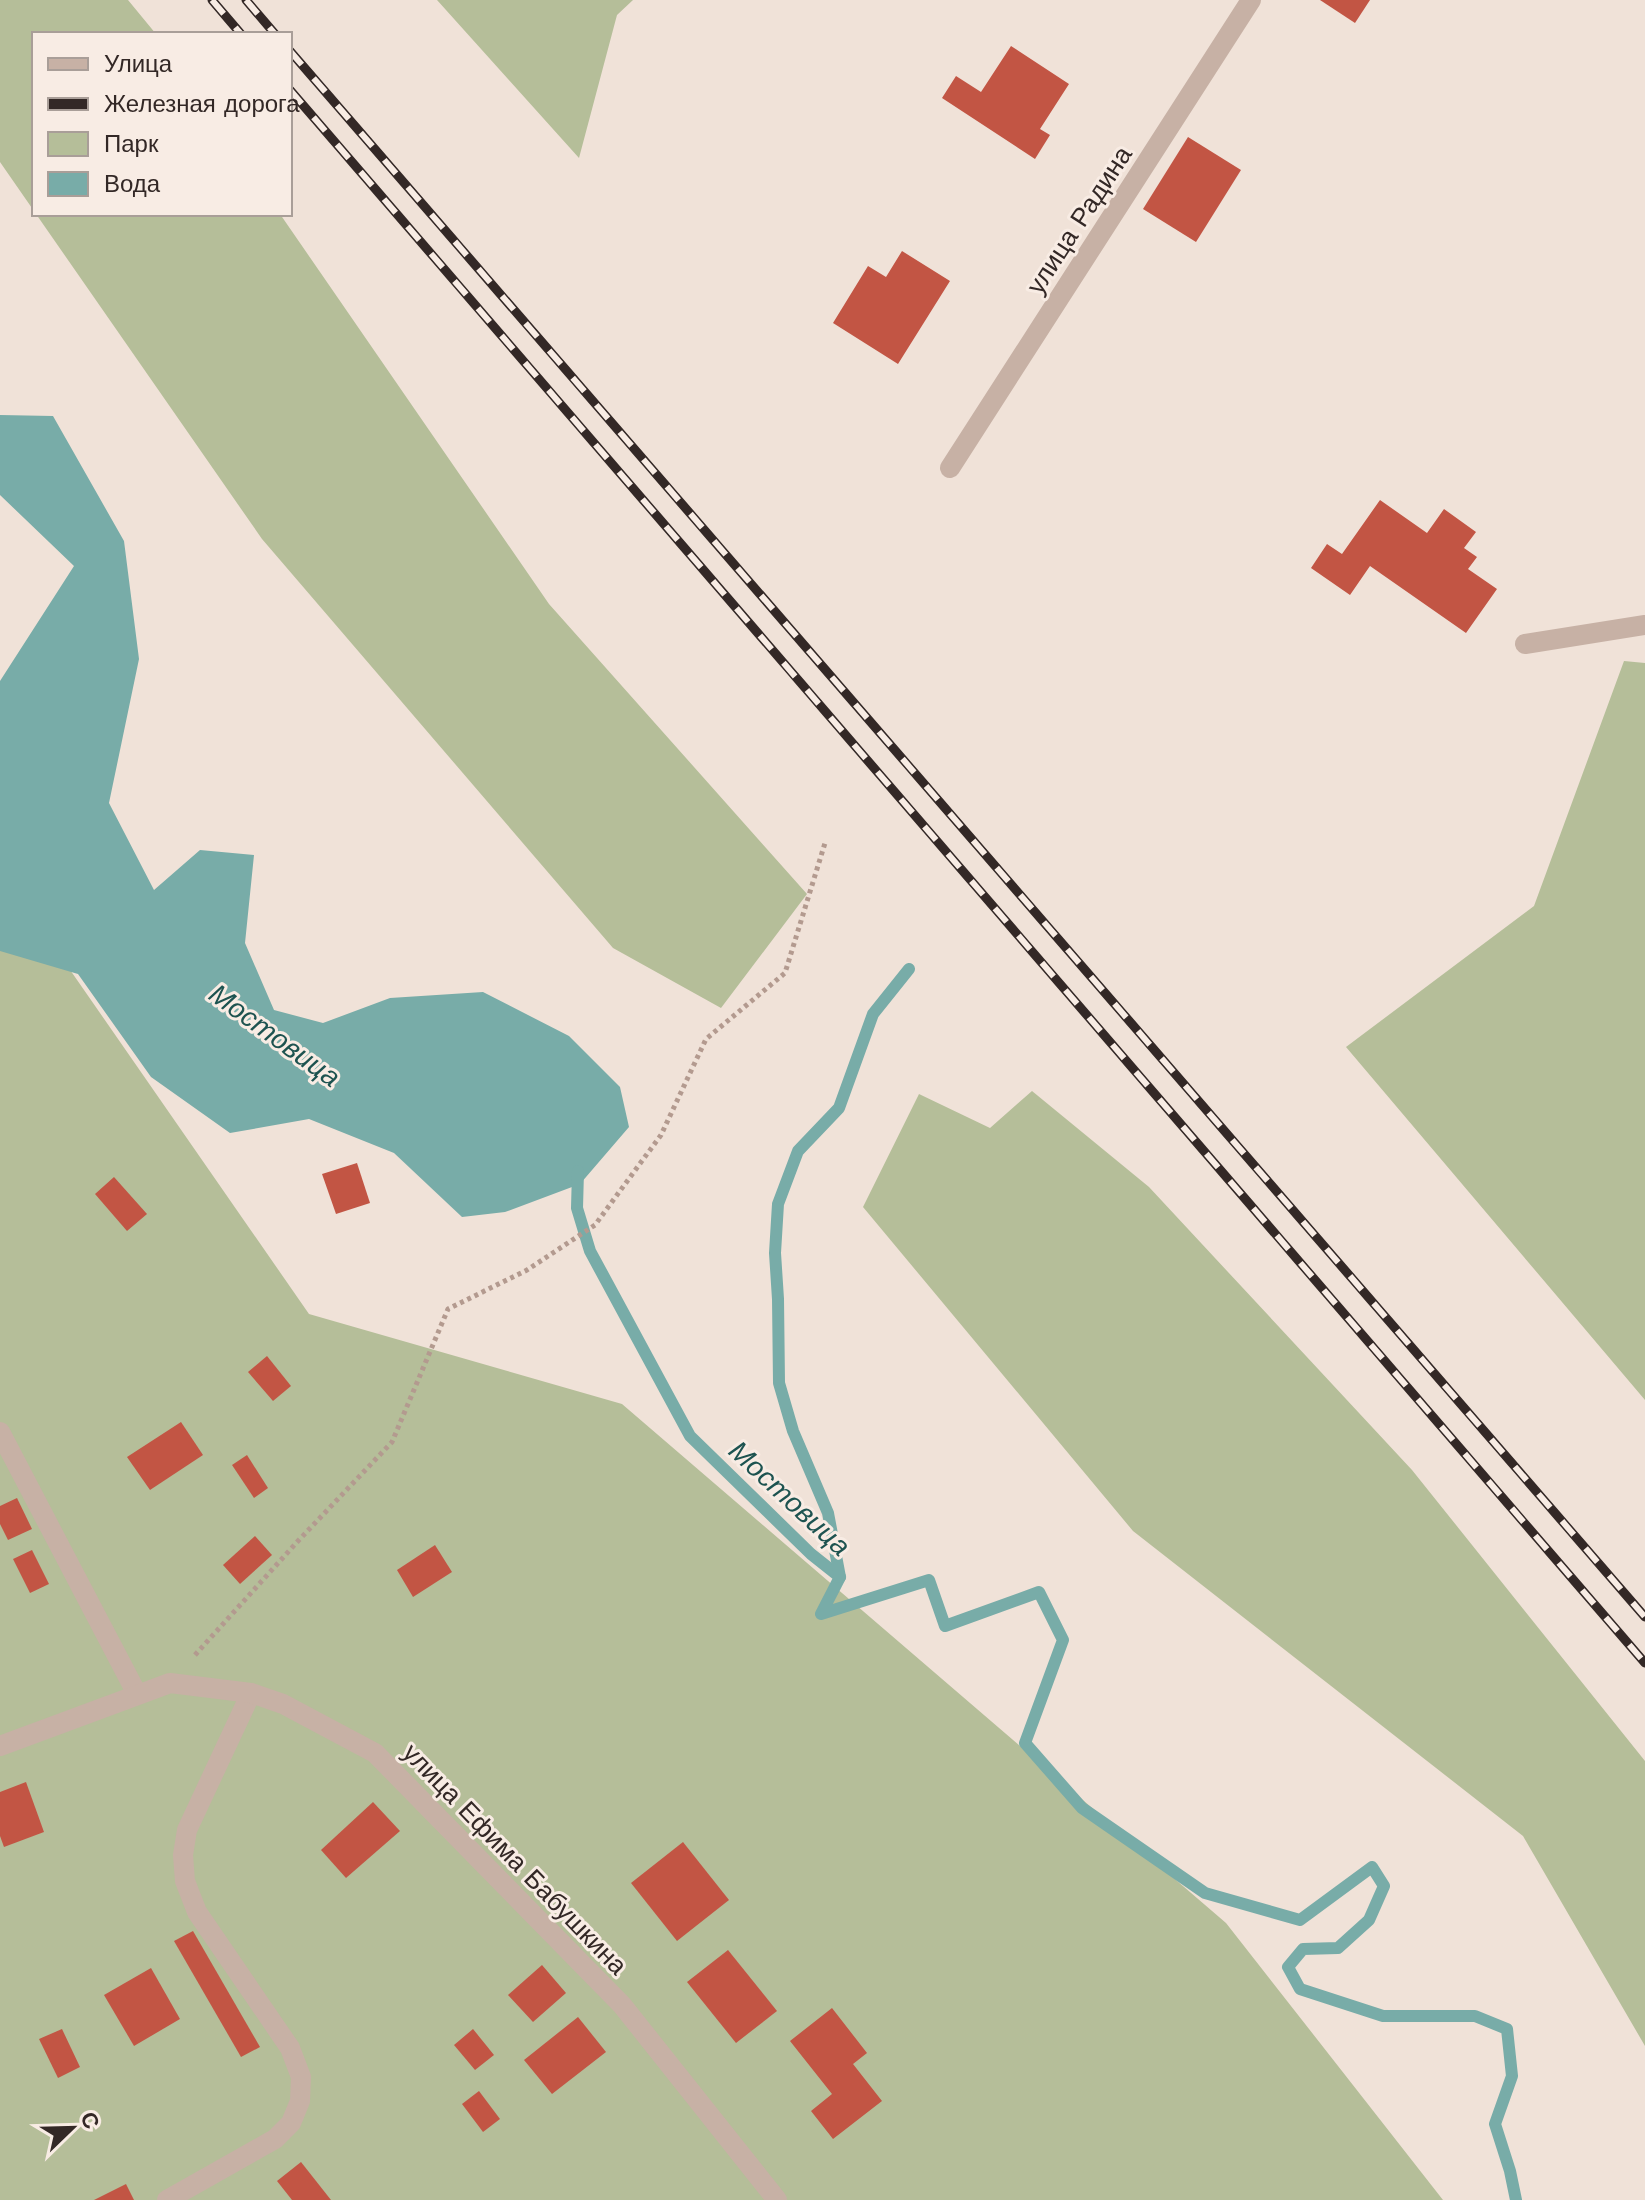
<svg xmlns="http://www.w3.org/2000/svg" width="1645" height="2200" font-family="'Work Sans',sans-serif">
	<rect width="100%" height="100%" fill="#f0e2d8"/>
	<!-- green -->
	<g fill="#b5be99">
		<path d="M0 0H128L156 34H34V211L0 162Z"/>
		<path d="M437 0H633L617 15 579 158Z"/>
		<path d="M36 214H280L549 604 807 894 721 1008 613 948 262 539Z"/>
		<path d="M1624 661 1645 663V1400L1346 1047 1534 906Z"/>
		<path d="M0 869 309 1314 622 1404 1226 1923 1443 2200H0Z"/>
		<path d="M1032 1091 1149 1187 1412 1470 1645 1761V2046L1523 1836 1133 1531 863 1207 919 1094 990 1128Z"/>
	</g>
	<!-- water -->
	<path fill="#78aca8" d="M0 415 53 416 124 541 139 659 109 803 154 890 200 850 254 855 245 943 274 1010 323 1023 390 998 483 992 569 1036 620 1087 629 1127 580 1184 505 1212 462 1217 394 1153 309 1119 230 1133 151 1077 78 974 0 951V681L74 566 0 495Z"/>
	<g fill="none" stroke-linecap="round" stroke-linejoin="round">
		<!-- stream -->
		<g stroke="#78aca8" stroke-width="12">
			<path d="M578 1171 577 1208 590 1251 690 1436 811 1554 840 1577 821 1614 929 1580 945 1626 1039 1592 1063 1640 1025 1743 1082 1808 1205 1893 1300 1920 1372 1867 1384 1886 1369 1920 1338 1948 1303 1949 1288 1967 1300 1989 1383 2016H1475L1507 2029 1512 2076 1495 2124 1510 2171 1516 2200"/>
			<path d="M840 1577 828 1513 793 1431 779 1383 778 1299 775 1253 778 1204 798 1151 839 1108 873 1014 909 969"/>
		</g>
	</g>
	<!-- building -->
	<g fill="#c25544">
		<path d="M1320 0H1370L1355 23Z"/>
		<path d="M1011 46 1069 84 1040 129 1050 135 1035 159 942 98 956 76 981 92Z"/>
		<path d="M1188 137 1241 170 1196 242 1143 209Z"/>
		<path d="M902 251 950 281 898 364 833 323 868 266 886 277Z"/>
		<path d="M1380 500 1427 533 1444 509 1476 532 1464 548 1477 557 1468 569 1497 589 1466 633 1370 566 1350 595 1311 568 1327 544 1342 554Z"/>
		<path d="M357 1163 370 1203 336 1214 322 1174Z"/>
		<path d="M114 1177 147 1214 127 1231 95 1194Z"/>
		<path d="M267 1356 291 1386 273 1401 248 1372Z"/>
		<path d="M181 1422 203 1455 150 1490 127 1457Z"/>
		<path d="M247 1455 268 1488 254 1498 232 1465Z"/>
		<path d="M17 1498 32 1529 8 1540 0 1524V1506Z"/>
		<path d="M255 1536 272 1555 240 1584 223 1565Z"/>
		<path d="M435 1545 452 1572 413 1597 397 1570Z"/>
		<path d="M32 1550 49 1584 30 1593 13 1559Z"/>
		<path d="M26 1782 44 1832 4 1847 0 1836V1792Z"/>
		<path d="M373 1802 400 1831 346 1878 321 1850Z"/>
		<path d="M683 1842 729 1900 677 1941 631 1883Z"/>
		<path d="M193 1931 260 2047 241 2057 174 1941Z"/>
		<path d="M728 1950 777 2011 736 2043 687 1982Z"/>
		<path d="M542 1965 566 1993 533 2022 508 1995Z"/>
		<path d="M151 1968 180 2019 134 2046 104 1995Z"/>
		<path d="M832 2008 867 2053 853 2064 882 2101 833 2139 811 2111 832 2094 790 2041Z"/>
		<path d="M578 2017 606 2052 552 2094 524 2060Z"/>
		<path d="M62 2029 80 2067 58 2078 39 2039Z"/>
		<path d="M473 2029 494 2055 475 2070 454 2045Z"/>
		<path d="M479 2091 500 2119 483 2132 462 2104Z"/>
		<path d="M301 2162 331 2200H292L277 2181Z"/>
		<path d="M126 2184 134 2200H94Z"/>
	</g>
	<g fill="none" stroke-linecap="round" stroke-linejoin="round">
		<!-- path -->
		<path stroke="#b39a8f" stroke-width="5" stroke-dasharray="4 4" stroke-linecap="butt" d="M195 1655 298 1541 392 1442 448 1309 527 1270 595 1225 661 1135 706 1039 785 973 825 843"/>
		<!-- lane -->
		<g stroke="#c7b1a5" stroke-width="20">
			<path d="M1525 644 1645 625"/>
			<path d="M0 1432 137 1694"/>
			<path d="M167 2200 275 2139 291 2123 300 2101 301 2077 290 2048 197 1912 185 1881 183 1855 187 1830 251 1693"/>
		</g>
		<!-- street -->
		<g stroke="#c7b1a5" stroke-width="20">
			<path d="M950 468 1251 0"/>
			<path d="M0 1746 170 1683 251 1693 283 1704 375 1753 622 2005 777 2200"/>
		</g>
		<!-- rail casing -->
		<g stroke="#332826" stroke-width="9">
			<g id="rail">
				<path d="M212 0 241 34"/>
				<path d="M246 0 275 34"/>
				<path d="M290 51 1645 1617"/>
				<path d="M290 90 1645 1663"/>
			</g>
		</g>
		<!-- rail -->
		<use href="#rail" stroke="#f8ece4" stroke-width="6" stroke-dasharray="18" stroke-linecap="butt"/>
	</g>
	<g text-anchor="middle" stroke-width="6" stroke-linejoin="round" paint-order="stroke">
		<!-- street labels -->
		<g font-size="26" fill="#332826" stroke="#f8ece4">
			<text transform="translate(1079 220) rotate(-57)" y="9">улица Радина</text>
			<text transform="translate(515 1859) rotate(46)" y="9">улица Ефима Бабушкина</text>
		</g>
		<!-- water labels -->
		<g font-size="28" font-style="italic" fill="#1d5350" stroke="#f8ece4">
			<text transform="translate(275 1035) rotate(36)" y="10">Мостовица</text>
			<text transform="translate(790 1498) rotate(43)" y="10">Мостовица</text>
		</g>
	</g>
	<!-- legend -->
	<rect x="32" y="32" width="260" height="184" fill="#f8ece4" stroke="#a99e98" stroke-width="2"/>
	<rect x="48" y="58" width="40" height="12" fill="#c7b1a5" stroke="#a99e98" stroke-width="2"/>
	<text x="104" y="72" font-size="24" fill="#332826">Улица</text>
	<rect x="48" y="98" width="40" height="12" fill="#332826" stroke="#a99e98" stroke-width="2"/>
	<text x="104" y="112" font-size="24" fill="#332826">Железная дорога</text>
	<rect x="48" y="132" width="40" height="24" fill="#b5be99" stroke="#a99e98" stroke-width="2"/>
	<text x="104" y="152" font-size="24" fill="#332826">Парк</text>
	<rect x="48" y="172" width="40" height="24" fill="#78aca8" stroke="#a99e98" stroke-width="2"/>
	<text x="104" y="192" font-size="24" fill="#332826">Вода</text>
	<!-- north arrow -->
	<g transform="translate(72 2128) rotate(67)" stroke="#f8ece4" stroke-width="6" paint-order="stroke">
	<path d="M0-6L14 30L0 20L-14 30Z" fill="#332826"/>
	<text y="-12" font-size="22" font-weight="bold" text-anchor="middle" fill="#332826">С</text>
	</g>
</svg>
